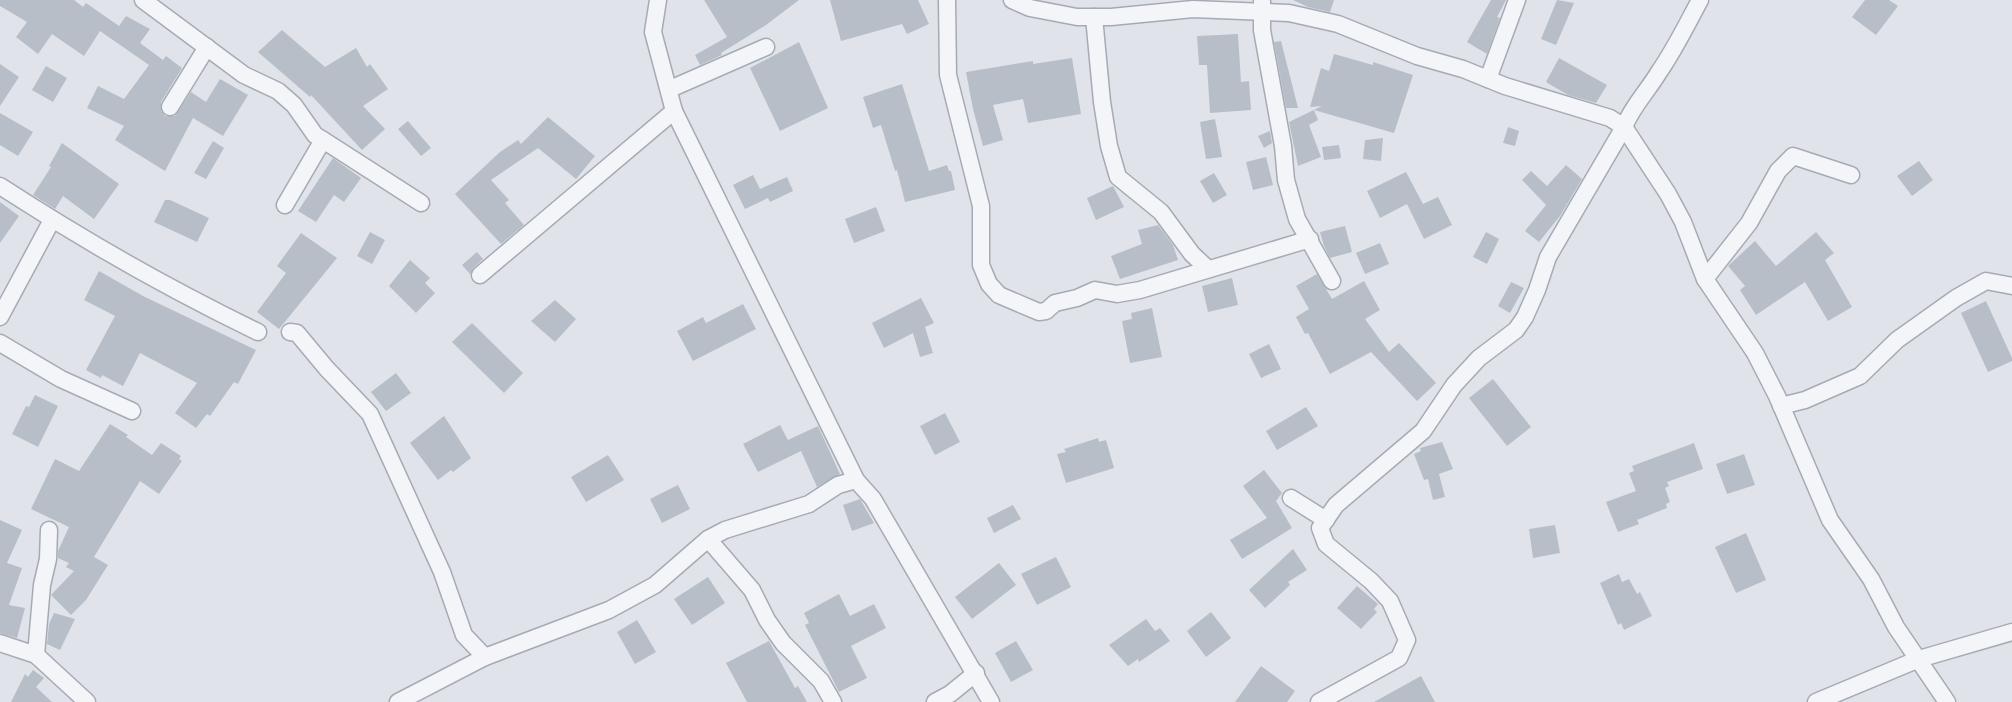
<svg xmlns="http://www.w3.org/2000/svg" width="2012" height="702" font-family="'Public Sans',sans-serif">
	<rect width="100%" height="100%" fill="#e0e4ea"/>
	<!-- building -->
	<g fill="#b7bec8">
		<path d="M0 0H74L83 7 86 3 119 26 126 16 150 29 140 43 163 60 166 56 182 68 161 102V111L165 116H175L191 92 206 102 220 79 248 95 223 136 193 118 165 171 115 140 124 126 87 108 98 86 124 99 149 65 100 31 84 56 52 34 38 54 16 37 27 22 0 6Z"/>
		<path d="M704 0H799L766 25 721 53 722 55 700 65 695 55 727 37Z"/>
		<path d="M830 0H918L929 24 907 34 902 24 841 41Z"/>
		<path d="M1293 0H1334L1330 12 1308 7Z"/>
		<path d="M1491 0H1506L1497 17 1500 18 1487 54 1467 42Z"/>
		<path d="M1557 0 1574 3 1556 45 1541 39Z"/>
		<path d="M1865 0H1889L1898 6 1876 35 1852 17Z"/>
		<path d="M282 30 325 67 356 48 367 67 370 64 388 89 363 106 385 129 362 150 311 95 310 97 258 52Z"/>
		<path d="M1238 34 1241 82 1249 81 1251 110 1210 113 1207 65H1199L1197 36Z"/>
		<path d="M1281 41 1298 108H1286L1274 42Z"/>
		<path d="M799 42 828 108 780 131 750 68Z"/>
		<path d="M1334 54 1373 65V62L1413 75 1394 133 1314 110 1318 120 1309 125 1321 157 1298 166 1289 122 1322 106 1310 107 1321 68 1329 71Z"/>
		<path d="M1072 58 1081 114 1028 123 1023 99 993 105 1003 140 983 146 973 109 966 72 1033 61V64Z"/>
		<path d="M1559 58 1607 85 1596 103 1568 95 1546 82Z"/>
		<path d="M0 64 19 77 0 106Z"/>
		<path d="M46 66 67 78 53 102 32 90Z"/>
		<path d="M902 84 929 171 947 165 949 171H951L955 190 905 202 897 170 895 171 881 125 873 128 863 97Z"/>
		<path d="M0 113 33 132 18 156 0 145Z"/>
		<path d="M548 117 595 156 576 179 538 148 491 180 509 200 505 203 524 225 501 244 455 194 500 152 518 140 521 144Z"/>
		<path d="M1215 119 1222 157 1206 159 1200 122Z"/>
		<path d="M408 121 431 148 421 156 398 129Z"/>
		<path d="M1508 127 1519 131 1515 146 1503 143Z"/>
		<path d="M1270 131 1272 143 1264 148 1258 136Z"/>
		<path d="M1383 138 1381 161 1363 159 1365 140Z"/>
		<path d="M213 141 224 148 206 179 194 173Z"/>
		<path d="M62 143 119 184 94 219 63 196 55 209 33 195 51 167 49 166Z"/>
		<path d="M1339 145 1341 158 1324 160 1322 147Z"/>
		<path d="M1266 157 1273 185 1253 190 1246 162Z"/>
		<path d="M333 158 361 178 344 202 334 195 316 222 298 211Z"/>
		<path d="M1919 161 1933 180 1912 196 1897 176Z"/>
		<path d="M1566 165 1582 179 1560 216 1539 242 1525 231 1546 205 1522 180 1531 171 1547 186Z"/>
		<path d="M1406 172 1423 204 1438 197 1452 225 1424 239 1407 204 1380 218 1367 191Z"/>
		<path d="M1214 173 1227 195 1213 203 1200 181Z"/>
		<path d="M753 175 760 189 787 177 793 191 770 202 768 198 745 209 733 185Z"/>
		<path d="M1113 186 1124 207 1096 220 1087 198Z"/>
		<path d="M165 200H170L209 218 197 242 154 222Z"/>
		<path d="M0 202 19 216 0 243Z"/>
		<path d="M876 207 885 231 854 243 845 219Z"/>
		<path d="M1158 225 1173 245 1178 260 1120 279 1111 256 1142 244 1138 230Z"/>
		<path d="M1345 226 1352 252 1330 258 1324 246 1320 232Z"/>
		<path d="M370 232 385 240 372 264 357 256Z"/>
		<path d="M1486 232 1499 239 1487 264 1473 257Z"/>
		<path d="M1816 232 1834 253 1825 260 1852 307 1828 321 1805 282 1756 315 1740 290 1745 286 1728 266 1755 241 1776 266Z"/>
		<path d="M301 233 337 258 279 329 257 312 286 273 277 266Z"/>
		<path d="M1380 243 1389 264 1365 274 1356 253Z"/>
		<path d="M477 252 483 259 473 268 470 274 462 265Z"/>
		<path d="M410 260 430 278 425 283 435 293 416 313 389 286Z"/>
		<path d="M99 271 143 296 256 350 238 384 234 382 210 416 207 414 196 428 175 413 197 383 140 353 123 386 102 375 101 378 86 370 115 316 84 300Z"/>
		<path d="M1317 274 1332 299 1364 281 1380 310 1365 319 1389 352 1399 343 1436 383 1417 401 1371 352 1330 374 1308 333 1305 334 1296 317 1309 309 1296 286Z"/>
		<path d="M1232 278 1238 305 1208 312 1202 286Z"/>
		<path d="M1511 282 1524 288 1510 313 1498 306Z"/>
		<path d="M921 298 934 323 925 327 933 353 920 357 913 333 884 348 872 323Z"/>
		<path d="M555 300 576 319 555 342 531 321Z"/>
		<path d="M1986 301 2012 358V361L1988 372 1961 313Z"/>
		<path d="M743 304 756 329 693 361 677 331 703 317 706 323Z"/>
		<path d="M1152 308 1162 357 1130 363 1122 321 1132 319 1131 313Z"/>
		<path d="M472 323 523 373 504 393 452 342Z"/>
		<path d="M1269 344 1281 369 1261 378 1249 354Z"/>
		<path d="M396 373 411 393 386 411 371 392Z"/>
		<path d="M1493 379 1531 427 1507 446 1469 398Z"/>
		<path d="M35 395 58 406 38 447 12 434 26 406 29 407Z"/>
		<path d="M1306 407 1318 426 1277 450 1266 431Z"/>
		<path d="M945 413 960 442 935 455 920 426Z"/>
		<path d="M444 416 471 458 453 472 451 470 438 480 410 443Z"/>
		<path d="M110 424 128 435 126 437 152 455 161 443 181 456 179 459 182 461 159 494 140 481 94 557 108 565 86 600 71 615 51 595 74 571 66 567 69 563 58 558V551L69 527 31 509 55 459 79 471Z"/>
		<path d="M780 425 788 440 818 426 840 474 817 487 801 451 758 472 743 444Z"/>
		<path d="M1098 438 1099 442 1106 440 1114 468 1066 483 1057 454 1066 452 1064 449Z"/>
		<path d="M1442 442 1453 469 1439 474 1445 497 1433 500 1428 479 1424 480 1414 454 1421 451 1420 448Z"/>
		<path d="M1694 443 1703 469 1667 482 1669 486 1665 488 1670 502 1666 504 1667 508 1637 520 1639 524 1618 532 1606 502 1636 491 1629 473 1634 471 1632 466Z"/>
		<path d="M1744 454 1755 485 1727 494 1716 464Z"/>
		<path d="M608 455 624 480 586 502 571 477Z"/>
		<path d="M1264 470 1282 493 1276 501 1292 528 1242 559 1230 540 1267 518 1243 486Z"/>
		<path d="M678 485 690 509 662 523 650 499Z"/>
		<path d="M860 499 874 523 852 531 843 505Z"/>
		<path d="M1013 505 1021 519 994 533 987 518Z"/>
		<path d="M0 520 22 530 7 563 22 568 9 605 25 608 17 638 0 633Z"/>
		<path d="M1555 525 1560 553 1533 558 1529 529Z"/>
		<path d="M1746 533 1766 580 1736 593 1715 547Z"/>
		<path d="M1293 549 1307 570 1288 582 1290 585 1265 608 1249 590Z"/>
		<path d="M1056 557 1071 587 1037 605 1021 574Z"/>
		<path d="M999 563 1016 585 972 619 955 597Z"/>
		<path d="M1619 574 1622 582 1629 579 1637 594 1640 592 1652 616 1624 630 1621 623 1618 625 1600 583Z"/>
		<path d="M708 577 725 603 692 625 674 599Z"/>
		<path d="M1357 586 1378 604 1374 609 1377 612 1361 629 1337 608Z"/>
		<path d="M839 594 850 616 874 604 886 628 851 646 867 678 839 692 805 625 809 623 804 613Z"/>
		<path d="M1211 612 1231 638 1206 657 1187 631Z"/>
		<path d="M54 613 75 619 60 650 47 644 49 624Z"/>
		<path d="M1146 619 1155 631 1160 628 1170 641 1139 662 1138 659 1128 666 1109 645Z"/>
		<path d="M637 620 656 652 635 664 617 632Z"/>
		<path d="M769 641 795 688 798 686 807 702H747L726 663Z"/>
		<path d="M1016 641 1033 670 1011 682 995 653Z"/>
		<path d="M1261 666 1295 691 1287 702H1235Z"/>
		<path d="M33 670 44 678 36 687 52 702H11L25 674 28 677Z"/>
		<path d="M1421 676 1435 702H1374Z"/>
	</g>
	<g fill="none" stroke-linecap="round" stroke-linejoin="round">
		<!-- minor casing -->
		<g stroke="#a5abb5" stroke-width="19">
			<g id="minor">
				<path d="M143 0 244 75 278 91 294 105 315 135 323 140 285 205"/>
				<path d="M658 0 653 32 674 111 856 480 873 499 991 702"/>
				<path d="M947 0 948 75 981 206V265L989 284 999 295 1039 312 1046 311 1055 303 1077 298 1095 290 1117 294 1140 290 1310 239"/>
				<path d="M1012 0 1030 8 1077 17H1111L1193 9 1289 13 1338 24 1417 56 1463 69 1505 86 1610 118 1624 127 1668 194 1683 222 1705 279 1755 353 1777 396 1830 520 1871 579 1896 627 1947 702"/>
				<path d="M1262 2V30L1283 146 1286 180 1297 219 1332 281"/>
				<path d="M1094 17 1102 102 1109 146 1118 177 1161 212 1192 254 1208 269"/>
				<path d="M1488 79 1517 0"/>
				<path d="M670 89 766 47"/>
				<path d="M170 107 207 47"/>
				<path d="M323 140 421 203"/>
				<path d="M0 186C83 240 169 289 258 332"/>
				<path d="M480 275 674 111"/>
				<path d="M1705 279 1749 223 1778 171 1793 156 1851 175"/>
				<path d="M0 317 52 220"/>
				<path d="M290 332 297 333 327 369 370 414 442 572 464 635 485 657"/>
				<path d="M0 343 61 379 132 411"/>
				<path d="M1781 406 1805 400 1860 376 1897 340 1956 298 1986 281 2012 286"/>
				<path d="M1291 498 1326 520"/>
				<path d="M708 539 752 590 767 620 783 643 821 681 833 702"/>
				<path d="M0 643 36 655 87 702"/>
				<path d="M36 655 42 585 48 559 49 530"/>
				<path d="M398 702 485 657 609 610 655 585 708 539 725 530 809 504 838 485 856 480"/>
				<path d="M935 702 950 694 976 673"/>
				<path d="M1319 702 1399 658 1407 640 1390 601 1371 581 1326 544 1320 528 1336 505 1423 431 1454 385 1479 358 1516 330 1525 317 1537 290 1548 257 1624 127C1633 105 1647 92 1659 72 1675 49 1687 24 1700 0"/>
				<path d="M1816 702 1919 659 2012 632"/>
			</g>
		</g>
		<!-- minor -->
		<use href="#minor" stroke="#f3f5f8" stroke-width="16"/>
	</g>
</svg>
